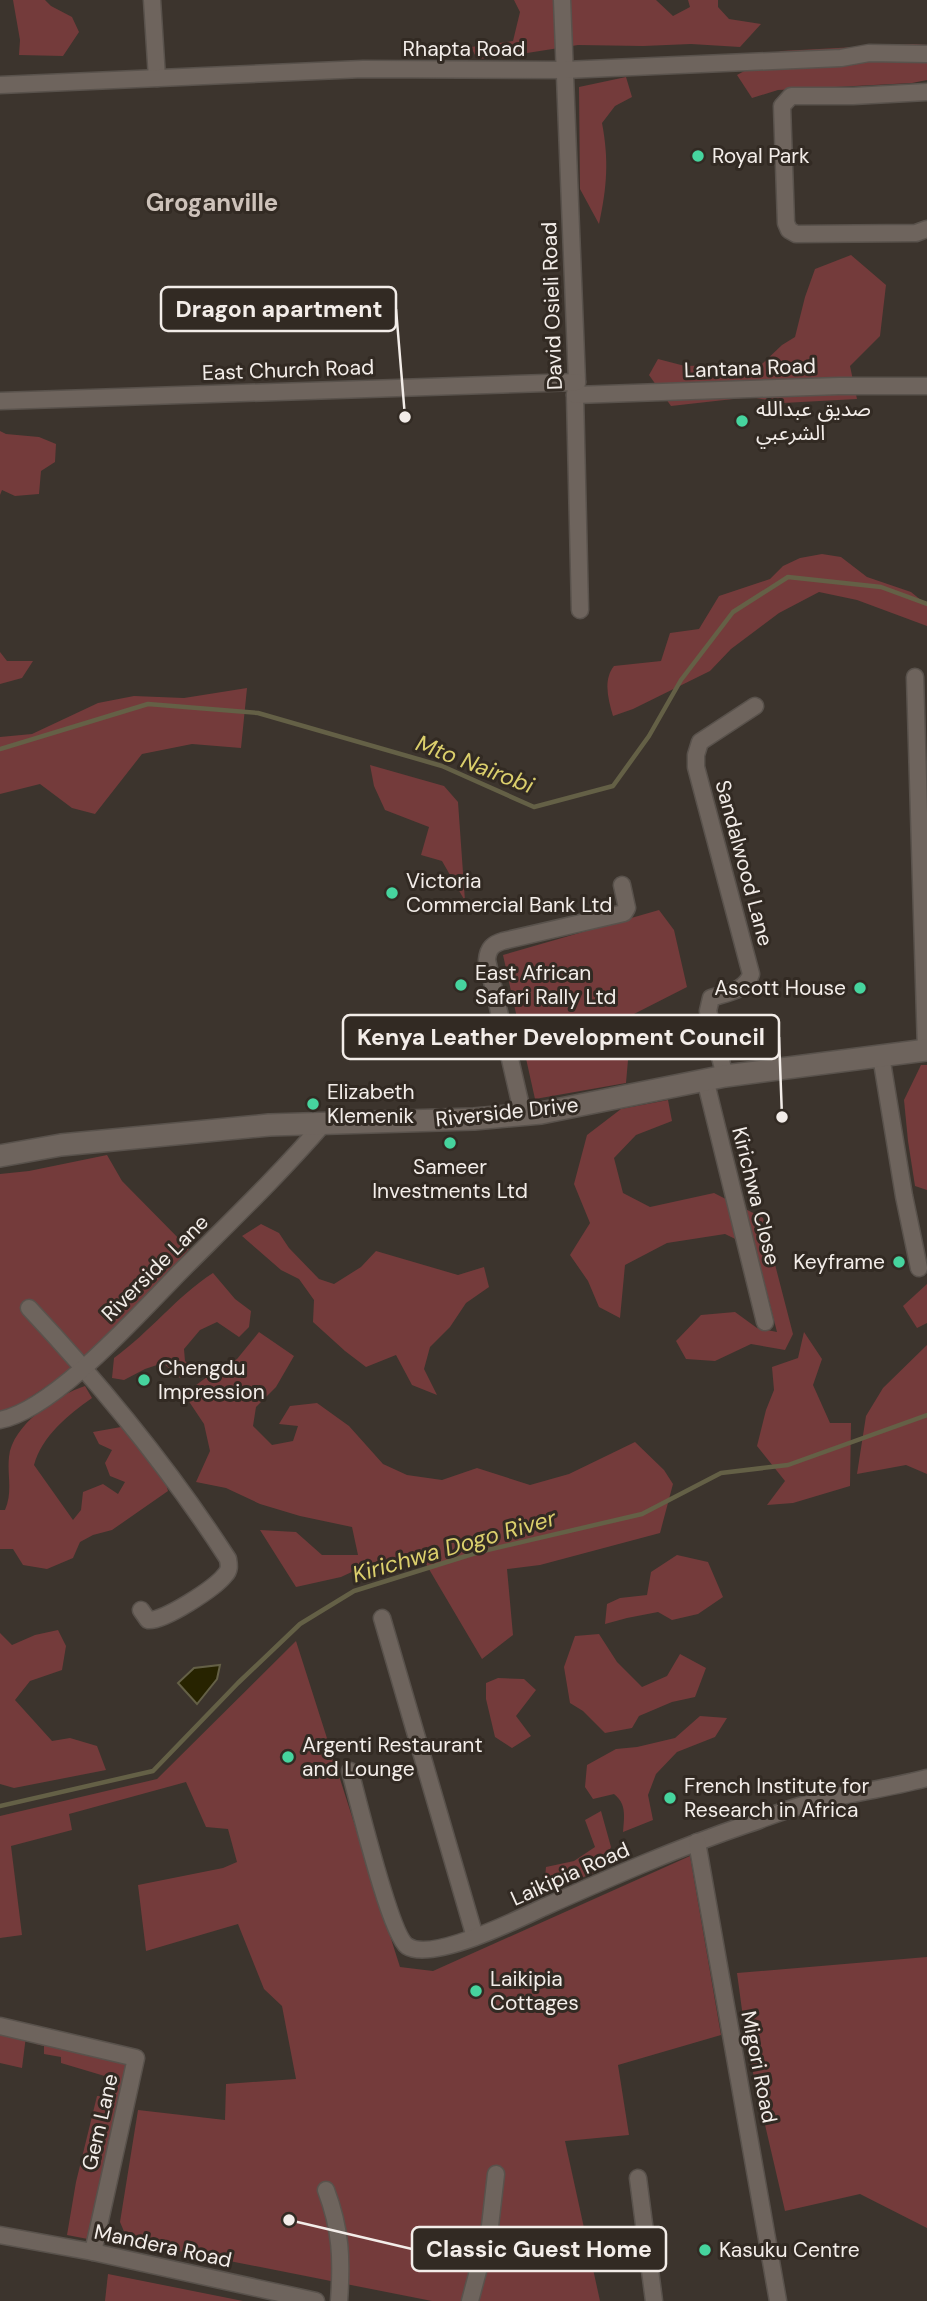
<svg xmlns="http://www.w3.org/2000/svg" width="927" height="2301" font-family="'DM Sans','Noto Sans Arabic',sans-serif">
	<rect width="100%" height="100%" fill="#3c342d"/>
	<!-- green -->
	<g fill="#743b3b">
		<path d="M13 0H45L51 6 72 17 79 32 63 56 19 55 20 40Z"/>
		<path d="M514 0H656L673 16 690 7 688 0H718V7L729 19 761 24 740 47 691 44 643 46 578 45 502 57 477 59 471 47 513 41 520 12Z"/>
		<path d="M913 44 927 45V80L912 83 778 90 752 98 737 75 781 51Z"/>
		<path d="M626 77 632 97 615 106 602 123C609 160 607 187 599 224L580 189 579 87Z"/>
		<path d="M851 255 886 285 880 336 850 366 857 399 783 403 751 397 671 406 649 375 658 359 685 366 762 364 782 345 795 337 805 297 815 269Z"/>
		<path d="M0 431 6 434 39 437 56 444 55 462 41 471 39 494 15 496 2 490 0 495Z"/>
		<path d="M822 554 841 557 867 577 911 592 927 605V626L857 600 819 592 779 613 731 649 710 671 633 709 613 716C608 699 603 680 614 666L661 661 670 633 699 629 719 596 770 579 783 566 800 558Z"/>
		<path d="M0 652 7 661H33L22 678 0 684Z"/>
		<path d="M247 688 241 748 192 744 142 754 95 814 72 808 40 784 0 794V737L32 734 98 703 134 696 184 698Z"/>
		<path d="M370 765 444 786 458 802 465 901 442 861 421 855 429 827 385 810 374 786Z"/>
		<path d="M659 910 674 930 687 987 632 1015 626 1083 535 1099 503 955Z"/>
		<path d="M921 1065H927V1190L915 1186 908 1141 904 1100Z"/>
		<path d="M668 1100 672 1121 636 1135 614 1158 623 1193 650 1207 714 1193 763 1218 793 1334 785 1350 751 1344 715 1361 686 1359 676 1341 701 1315 735 1312 757 1328 777 1332 756 1249 725 1234 667 1243 625 1265 620 1318 599 1307 588 1281 570 1255 590 1223 574 1184 587 1135 621 1109Z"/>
		<path d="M107 1155 122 1181 189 1249 151 1293 68 1372 5 1414 0 1415V1174L29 1171Z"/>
		<path d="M261 1224 279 1233 289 1248 319 1279 334 1284 361 1267 376 1251 458 1275 484 1267 489 1287 466 1303 450 1327 430 1347 424 1369 437 1395 412 1385 396 1355 366 1367 345 1351 313 1322 314 1300 299 1279 281 1270 242 1236Z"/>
		<path d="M213 1273 235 1299 251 1311 249 1327 239 1337 217 1322 200 1330 184 1349 185 1361 195 1370 180 1378 163 1363 145 1369 124 1380 112 1378 114 1358C150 1332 176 1297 213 1273Z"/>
		<path d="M927 1284V1323L917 1328 903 1306Z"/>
		<path d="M259 1332 294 1356 276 1387 256 1407 253 1426 272 1445 293 1441 298 1426 279 1424 290 1406 317 1403 349 1426 383 1464 407 1475 442 1480 477 1468 530 1485 569 1474 635 1442 664 1470 673 1484 660 1533 540 1565 507 1569 513 1635 482 1659 423 1559 369 1564 341 1577 296 1587 260 1530 296 1532 322 1555H358L352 1527 300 1516 260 1504 226 1488 196 1482 210 1451 204 1424 184 1394 211 1374 237 1359Z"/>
		<path d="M804 1332 822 1359 813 1385 830 1423H851L850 1486 793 1503 767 1505 785 1481 757 1446 766 1410 774 1390 772 1367 798 1358Z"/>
		<path d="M927 1345V1474L906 1465 857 1474 866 1416 883 1388Z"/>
		<path d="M85 1386 92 1398C68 1415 42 1436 34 1465L73 1520 81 1510 83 1492 103 1484 118 1494 125 1482 110 1476 105 1463 112 1450 99 1444 93 1432 121 1427 164 1477 168 1491 112 1530 93 1535 80 1542 73 1558 47 1569 23 1565 13 1549H0V1510H5C13 1491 7 1476 9 1457 12 1425 57 1395 85 1386Z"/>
		<path d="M677 1555 708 1562 723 1597 698 1614 672 1620 658 1612 627 1618 605 1624 607 1604 620 1598 647 1595 651 1572Z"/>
		<path d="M58 1630 66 1646 62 1670 30 1681 15 1700 52 1741 70 1738 97 1746 106 1770 14 1788 0 1784V1633L12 1645 35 1635Z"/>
		<path d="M599 1634 617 1662 642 1687 667 1676 680 1654 706 1668 695 1697 672 1702 639 1716 632 1728 605 1733 583 1711 570 1703 564 1667 575 1636Z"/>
		<path d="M296 1641 400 1967 433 1971 690 1856 721 2035 618 2065 629 2135 565 2141 600 2301H432L128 2241 120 2222 138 2110 225 2120 226 2084 296 2079 282 2006 264 1989 238 1924 146 1951 138 1885 223 1868 237 1862 228 1829 206 1827 186 1782 69 1814 72 1830 11 1846 22 1935 0 1938V1816L157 1779Z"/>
		<path d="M498 1678 524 1679 536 1690 516 1716 531 1736 512 1748 495 1737 486 1699V1683Z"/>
		<path d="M700 1716 727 1718 715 1737 677 1752 656 1774 648 1795 653 1820 623 1832C624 1817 627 1804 614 1794L593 1799 585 1787 587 1765 616 1749 637 1747 675 1738Z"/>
		<path d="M601 1811 611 1847 601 1870 564 1885 544 1889 546 1867 574 1861 595 1847 585 1820Z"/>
		<path d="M927 1957V2228L860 2194 785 2211 747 2047 737 1973Z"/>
		<path d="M0 2032 26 2036 22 2068 0 2063Z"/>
		<path d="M39 2037 133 2060 93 2240 67 2235 76 2182 97 2096H103L108 2077 61 2063V2057L44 2054V2046L36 2044Z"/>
		<path d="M108 2274 243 2301H105Z"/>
	</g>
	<!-- water -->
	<path fill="#272300" stroke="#646046" stroke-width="2" d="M220 1665 217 1679 197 1704 178 1683 194 1668Z"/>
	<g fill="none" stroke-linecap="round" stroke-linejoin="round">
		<!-- stream -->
		<g stroke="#646046" stroke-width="4.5">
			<path d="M0 749 148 704 258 713 442 766 534 807 613 786 649 736 681 680 733 612 788 577 881 587 927 604"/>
			<path d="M0 1806 153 1771 238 1683 300 1624 354 1591 479 1552 642 1514 721 1473 788 1465 927 1415"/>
		</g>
		<!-- minor casing -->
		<g stroke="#59524c" stroke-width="19">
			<g id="minor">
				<path d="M152 0 157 78"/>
				<path d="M562 0 577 382 575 395 580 610"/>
				<path d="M0 85 363 69 565 70 841 58 869 53 927 54"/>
				<path d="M927 92 853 96H791L782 106 786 223 789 230 796 234 916 233 927 229"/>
				<path d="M575 395 839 386H927"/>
				<path d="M0 401 577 382"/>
				<path d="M915 677 926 1050"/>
				<path d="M881 1056 904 1196 919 1268"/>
				<path d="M725 1076 708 1011 711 998C726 993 746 991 751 974L696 767V755L700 742 755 706"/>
				<path d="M705 1079 765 1322"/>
				<path d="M523 1115 487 960C488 948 493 944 503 941L624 913 627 908 622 885"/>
				<path d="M29 1308C102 1386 170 1469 228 1559 229 1565 230 1570 225 1575 215 1588 163 1622 148 1620L141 1610"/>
				<path d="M0 1420C56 1409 142 1310 183 1269 231 1221 279 1175 324 1123"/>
				<path d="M382 1618 475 1937"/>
				<path d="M350 1771C358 1800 390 1934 407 1946 431 1962 517 1920 542 1908 609 1878 677 1848 748 1824 766 1818 784 1810 803 1805 844 1794 886 1789 927 1778"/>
				<path d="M697 1842 778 2301"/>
				<path d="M0 2026 136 2058 93 2252"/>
				<path d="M638 2178 654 2301"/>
				<path d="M326 2190C341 2230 342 2259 339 2301"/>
				<path d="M0 2235 93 2252 316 2301"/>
				<path d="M470 2301 490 2226 496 2174"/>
			</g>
		</g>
		<!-- tertiary casing -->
		<g stroke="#59524c" stroke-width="24">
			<path id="tertiary" d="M0 1156 61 1145 269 1125 474 1119 541 1113 725 1076 927 1050"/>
		</g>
		<!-- minor -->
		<use href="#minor" stroke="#6e645d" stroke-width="16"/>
		<!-- tertiary -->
		<use href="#tertiary" stroke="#6e645d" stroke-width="21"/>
	</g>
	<!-- markers -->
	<g fill="#46d49e" stroke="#322a23" stroke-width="2.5">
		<circle cx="698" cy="156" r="7"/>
		<circle cx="742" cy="421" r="7"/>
		<circle cx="392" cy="893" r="7"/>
		<circle cx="461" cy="985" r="7"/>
		<circle cx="860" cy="988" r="7"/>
		<circle cx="313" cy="1104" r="7"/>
		<circle cx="450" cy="1143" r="7"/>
		<circle cx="899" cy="1262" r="7"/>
		<circle cx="144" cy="1380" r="7"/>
		<circle cx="288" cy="1757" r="7"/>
		<circle cx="670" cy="1798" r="7"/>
		<circle cx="476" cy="1991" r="7"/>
		<circle cx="705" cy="2250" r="7"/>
	</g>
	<g text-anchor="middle" stroke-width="6" stroke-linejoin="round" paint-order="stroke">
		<!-- street labels -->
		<g font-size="21" fill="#f3ede9" stroke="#322a23">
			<text x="464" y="56">Rhapta Road</text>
			<text transform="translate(552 306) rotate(-92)" y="7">David Osieli Road</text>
			<text transform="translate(750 368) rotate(-2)" y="7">Lantana Road</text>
			<text transform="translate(288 370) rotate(-2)" y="7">East Church Road</text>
			<text transform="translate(744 863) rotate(75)" y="7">Sandalwood Lane</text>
			<text transform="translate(507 1112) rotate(-6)" y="7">Riverside Drive</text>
			<text transform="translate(756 1196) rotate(76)" y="7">Kirichwa Close</text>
			<text transform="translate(155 1268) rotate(-45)" y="7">Riverside Lane</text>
			<text transform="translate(570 1874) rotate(-24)" y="7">Laikipia Road</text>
			<text transform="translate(759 2067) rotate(79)" y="7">Migori Road</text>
			<text transform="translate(100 2122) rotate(-77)" y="7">Gem Lane</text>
			<text transform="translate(163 2246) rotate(12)" y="7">Mandera Road</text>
		</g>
		<!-- poi labels -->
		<g font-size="21" fill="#f3ede9" stroke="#322a23" text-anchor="start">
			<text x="712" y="163">Royal Park</text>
			<text x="756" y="416">صديق عبدالله<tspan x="756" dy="24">الشرعبي</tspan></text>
			<text x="406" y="888">Victoria<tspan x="406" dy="24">Commercial Bank Ltd</tspan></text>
			<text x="475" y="980">East African<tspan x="475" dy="24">Safari Rally Ltd</tspan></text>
			<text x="846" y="995" text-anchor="end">Ascott House</text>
			<text x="327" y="1099">Elizabeth<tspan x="327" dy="24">Klemenik</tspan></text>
			<text x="450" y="1174" text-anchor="middle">Sameer<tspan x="450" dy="24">Investments Ltd</tspan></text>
			<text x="885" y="1269" text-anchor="end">Keyframe</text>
			<text x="158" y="1375">Chengdu<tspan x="158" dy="24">Impression</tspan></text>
			<text x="302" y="1752">Argenti Restaurant<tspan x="302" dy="24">and Lounge</tspan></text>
			<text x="684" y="1793">French Institute for<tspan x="684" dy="24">Research in Africa</tspan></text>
			<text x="490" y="1986">Laikipia<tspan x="490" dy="24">Cottages</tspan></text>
			<text x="719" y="2257">Kasuku Centre</text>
		</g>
		<!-- water labels -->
		<g font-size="23" font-style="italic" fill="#dbcf6c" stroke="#322a23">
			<text transform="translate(475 764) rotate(21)" y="8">Mto Nairobi</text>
			<text transform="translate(454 1546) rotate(-16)" y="8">Kirichwa Dogo River</text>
		</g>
		<!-- quarter labels -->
		<g font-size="24" font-weight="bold" fill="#cdc2ba" stroke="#322a23">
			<text x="212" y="211">Groganville</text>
		</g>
	</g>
	<!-- callouts -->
	<path fill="none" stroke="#f3ede9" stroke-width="2.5" d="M405 417L396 309M782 1117L779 1037M289 2220L412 2249"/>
	<g fill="#f3ede9" stroke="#322a23" stroke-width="2.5">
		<circle cx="405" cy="417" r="7"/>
		<circle cx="782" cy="1117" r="7"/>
		<circle cx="289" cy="2220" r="7"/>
	</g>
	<g fill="#322a23" stroke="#f3ede9" stroke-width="2.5">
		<rect x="161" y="287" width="235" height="44" rx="7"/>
		<rect x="343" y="1015" width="436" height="44" rx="7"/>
		<rect x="412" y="2227" width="254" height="44" rx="7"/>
	</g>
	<g font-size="23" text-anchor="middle" font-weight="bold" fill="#f3ede9">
		<text x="279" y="317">Dragon apartment</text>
		<text x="561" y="1045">Kenya Leather Development Council</text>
		<text x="539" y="2257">Classic Guest Home</text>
	</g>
</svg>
